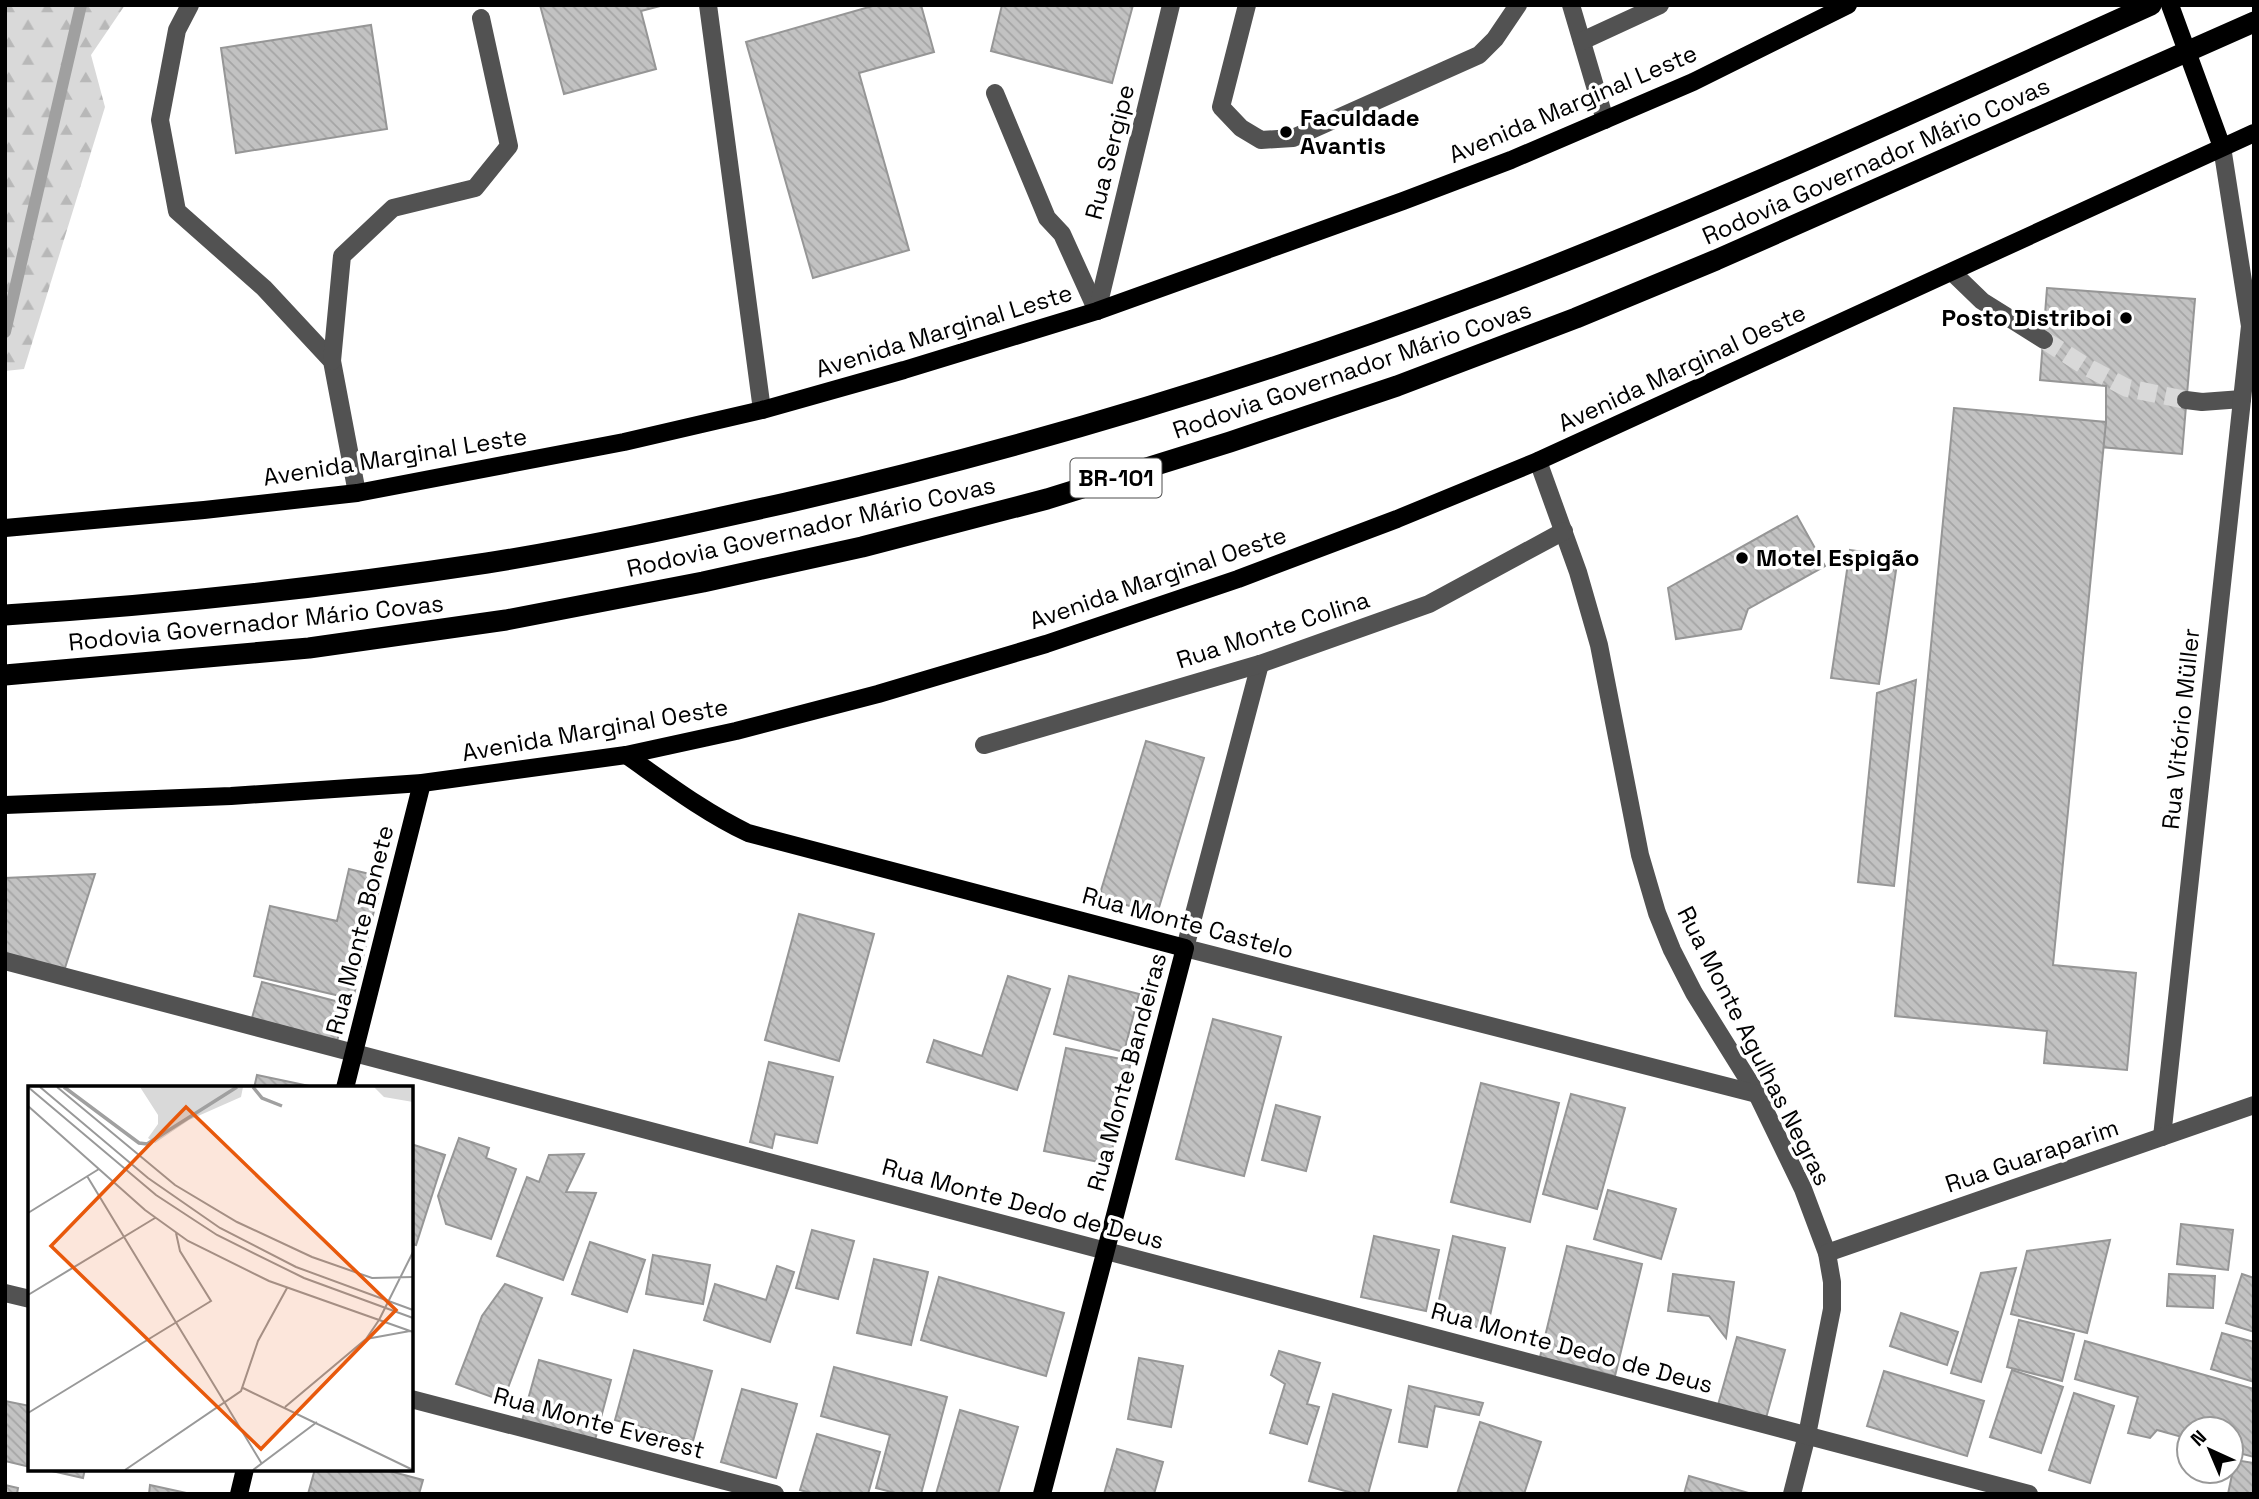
<svg xmlns="http://www.w3.org/2000/svg" width="2259" height="1499" font-family="'Space Grotesk',sans-serif">
	<defs>
		<pattern id="forest-firs" width="22" height="20" patternUnits="userSpaceOnUse" patternTransform="scale(1.75)"><rect width="22" height="20" fill="#d9d9d9"/><path d="M5 1l3.5 6h-7zM16 11l3.5 6h-7z" fill="#b8b8b8"/></pattern>
		<pattern id="building-back-hatch" width="6" height="6" patternUnits="userSpaceOnUse" patternTransform="scale(1.75)"><rect width="6" height="6" fill="#c2c2c2"/><path d="M-1 5l2 2M0 0l6 6M5-1l2 2" fill="none" stroke="#a5a5a5"/></pattern>
	</defs>
	<rect width="100%" height="100%" fill="#fff"/>
	<!-- forest -->
	<path fill="url(#forest-firs)" d="M5 5H125L91 55 105 107 24 369 5 371Z"/>
	<g fill="none" stroke-linecap="round" stroke-linejoin="round">
		<!-- stream -->
		<path stroke="#a0a0a0" stroke-width="12" d="M5 332 81 5"/>
	</g>
	<!-- building -->
	<g fill="url(#building-back-hatch)" stroke="#969696" stroke-width="2">
		<path d="M540 5H664L641 11 656 69 564 94Z"/>
		<path d="M876 5H921L934 52 859 73 909 250 813 278 746 42Z"/>
		<path d="M1002 5H1133L1112 83 991 51Z"/>
		<path d="M371 25 387 129 236 153 221 48Z"/>
		<path d="M2047 288 2195 299 2182 454 2100 447 2106 422V386L2040 380Z"/>
		<path d="M1954 408 2106 422 2053 965 2136 973 2127 1070 2044 1063 2047 1031 1895 1016Z"/>
		<path d="M1797 516 1825 566 1748 609 1741 629 1676 639 1668 588Z"/>
		<path d="M1850 550 1898 557 1879 684 1831 678Z"/>
		<path d="M1916 680 1894 886 1858 882 1877 693Z"/>
		<path d="M1146 741 1204 758 1157 914 1099 897Z"/>
		<path d="M349 869 382 877 353 999 254 976 270 906 337 921Z"/>
		<path d="M95 874 64 971 5 953V878Z"/>
		<path d="M799 914 874 934 839 1061 765 1040Z"/>
		<path d="M1008 976 1050 989 1017 1090 927 1062 934 1040 982 1056Z"/>
		<path d="M1069 976 1139 994 1124 1052 1054 1034Z"/>
		<path d="M262 982 347 1004 337 1041 252 1018Z"/>
		<path d="M1213 1019 1281 1037 1244 1176 1176 1159Z"/>
		<path d="M1066 1048 1131 1061 1109 1164 1044 1151Z"/>
		<path d="M769 1062 833 1077 817 1143 775 1134 772 1148 750 1142Z"/>
		<path d="M257 1075 314 1087 254 1088Z"/>
		<path d="M1481 1083 1559 1103 1530 1222 1451 1202Z"/>
		<path d="M1571 1094 1625 1108 1597 1209 1543 1194Z"/>
		<path d="M1276 1105 1320 1117 1306 1171 1262 1160Z"/>
		<path d="M459 1138 489 1148 486 1158 516 1169 491 1239 446 1224 438 1196Z"/>
		<path d="M411 1144 445 1155 416 1245 411 1244Z"/>
		<path d="M584 1154 566 1192 596 1193 563 1280 497 1256 527 1177 539 1182 549 1155Z"/>
		<path d="M1608 1190 1676 1209 1661 1259 1594 1239Z"/>
		<path d="M2181 1224 2233 1230 2228 1270 2177 1264Z"/>
		<path d="M812 1230 854 1241 838 1299 796 1288Z"/>
		<path d="M1374 1236 1439 1250 1426 1311 1361 1297Z"/>
		<path d="M1453 1236 1505 1248 1487 1329 1435 1318Z"/>
		<path d="M2110 1240 2087 1333 2011 1314 2027 1251Z"/>
		<path d="M590 1242 645 1260 627 1312 572 1294Z"/>
		<path d="M1567 1246 1642 1264 1615 1376 1540 1357Z"/>
		<path d="M653 1255 710 1265 703 1304 646 1294Z"/>
		<path d="M874 1259 928 1272 911 1345 857 1333Z"/>
		<path d="M777 1266 794 1272 770 1342 704 1320 715 1284 766 1300Z"/>
		<path d="M2016 1268 1981 1382 1951 1373 1981 1273Z"/>
		<path d="M1673 1274 1734 1282 1726 1338 1709 1316 1668 1311Z"/>
		<path d="M2169 1274 2215 1276 2213 1308 2167 1306Z"/>
		<path d="M2242 1274 2254 1278V1332L2226 1323Z"/>
		<path d="M939 1277 1064 1313 1046 1376 921 1340Z"/>
		<path d="M505 1284 542 1298 503 1401 456 1384 482 1316Z"/>
		<path d="M1901 1313 1958 1332 1947 1365 1890 1346Z"/>
		<path d="M2019 1320 2074 1334 2062 1381 2007 1367Z"/>
		<path d="M2222 1333 2254 1342V1382L2211 1369Z"/>
		<path d="M1737 1337 1785 1350 1766 1418 1718 1405Z"/>
		<path d="M2085 1341 2254 1389V1457L2231 1451V1429H2189V1439L2157 1430 2150 1438 2128 1433 2138 1397 2075 1379Z"/>
		<path d="M634 1350 712 1371 693 1441 615 1420Z"/>
		<path d="M1279 1351 1320 1363 1307 1404 1319 1407 1307 1444 1270 1433 1285 1384 1271 1375Z"/>
		<path d="M1139 1358 1183 1366 1171 1427 1128 1419Z"/>
		<path d="M539 1360 611 1380 595 1440 522 1421Z"/>
		<path d="M834 1367 947 1397 921 1494H899L876 1488 890 1435 821 1416Z"/>
		<path d="M2012 1370 2063 1387 2041 1453 1990 1437Z"/>
		<path d="M1884 1371 1984 1401 1967 1456 1867 1426Z"/>
		<path d="M1409 1386 1483 1403 1479 1415 1435 1406 1427 1447 1399 1442Z"/>
		<path d="M742 1389 797 1404 776 1478 721 1462Z"/>
		<path d="M2074 1393 2114 1406 2090 1483 2049 1470Z"/>
		<path d="M1333 1394 1391 1410 1368 1494H1356L1309 1481Z"/>
		<path d="M5 1401 30 1406V1467L5 1461Z"/>
		<path d="M960 1410 1018 1427 998 1494H936Z"/>
		<path d="M1480 1422 1541 1442 1524 1494H1457Z"/>
		<path d="M817 1434 880 1452 868 1494H814L800 1490Z"/>
		<path d="M1117 1449 1163 1462 1154 1494H1104Z"/>
		<path d="M2235 1460 2254 1463V1494H2228Z"/>
		<path d="M43 1469H85L83 1478Z"/>
		<path d="M315 1469H382L423 1480 419 1494H308Z"/>
		<path d="M1689 1476 1752 1494H1684Z"/>
		<path d="M5 1485 18 1488 17 1494H5Z"/>
		<path d="M150 1485 191 1494H149Z"/>
	</g>
	<g fill="none" stroke-linecap="round" stroke-linejoin="round">
		<!-- minor-tunnel -->
		<path stroke="#d9d9d9" stroke-width="18" stroke-dasharray="18 9" stroke-linecap="butt" d="M2044 340 2085 366 2127 388 2186 400"/>
		<!-- minor -->
		<g stroke="#525252" stroke-width="18">
			<path d="M190 5 177 30 160 120 177 211 264 288 332 361 357 493"/>
			<path d="M708 5 762 410"/>
			<path d="M1247 5 1221 107 1241 128 1261 140 1293 138 1479 55 1495 39 1518 5"/>
			<path d="M1571 5 1605 120"/>
			<path d="M1582 41 1660 5"/>
			<path d="M995 93 1047 218 1062 234 1097 311"/>
			<path d="M1952 272 1982 301 2044 340"/>
			<path d="M1097 311 1171 5"/>
			<path d="M332 361 342 256 393 208 475 188 509 146 481 18"/>
			<path d="M2186 400 2202 402 2242 399"/>
			<path d="M1538 461 1578 572 1599 645 1640 855 1657 913 1672 950 1694 993 1757 1094 1803 1189 1827 1253 1832 1282V1309L1807 1435 1792 1494"/>
			<path d="M1260 664 1185 948 1757 1094"/>
			<path d="M984 745 1260 664 1429 604 1564 531"/>
			<path d="M5 961 2029 1494"/>
			<path d="M2162 1137 2250 326 2222 147"/>
			<path d="M1827 1253 2254 1105"/>
			<path d="M5 1293 30 1299"/>
			<path d="M411 1399 775 1494"/>
		</g>
		<!-- major -->
		<g stroke="#000" stroke-width="18">
			<path d="M2170 5 2222 147"/>
			<path d="M5 528 204 510 357 493 624 442 762 410 904 370 1097 311 1403 201 1511 160 1693 82 1848 5"/>
			<path d="M626 755C666 783 704 812 748 833L1185 948 1042 1494"/>
			<path d="M5 805 231 796 422 783 626 755 736 731 878 694 1046 644 1238 579 1397 519 1538 461 2254 133"/>
			<path d="M345 1088 422 783"/>
			<path d="M239 1494 245 1469"/>
		</g>
		<!-- highway -->
		<g stroke="#000" stroke-width="21">
			<path d="M5 615C167 605 328 587 487 563 588 547 687 525 786 503 1016 450 1245 382 1467 299 1699 213 1924 107 2151 5"/>
			<path d="M5 675 309 648 506 620 703 582 862 547 1047 499 1230 442 1397 386 1576 318 1716 260 2254 22"/>
		</g>
	</g>
	<!-- markers -->
	<g fill="#000" stroke="#fff" stroke-width="2.5">
		<circle cx="1286" cy="132" r="7"/>
		<circle cx="2126" cy="318" r="7"/>
		<circle cx="1742" cy="558" r="7"/>
	</g>
	<g text-anchor="middle" stroke-width="7" stroke-linejoin="round" paint-order="stroke">
		<!-- shield labels -->
		<rect fill="#fff" stroke="#4c4c4c" stroke-width="2" x="1070.5" y="458.5" width="91" height="39" rx="5"/>
		<g font-size="23" font-weight="bold" fill="#000">
			<text x="1116" y="486">BR-101</text>
		</g>
		<!-- street labels -->
		<g font-size="24" fill="#000" stroke="#fff">
			<text transform="translate(1573 104) rotate(-23)" y="8">Avenida Marginal Leste</text>
			<text transform="translate(1110 152) rotate(-76)" y="8">Rua Sergipe</text>
			<text transform="translate(1876 161) rotate(-24)" y="8">Rodovia Governador Mário Covas</text>
			<text transform="translate(944 331) rotate(-17)" y="8">Avenida Marginal Leste</text>
			<text transform="translate(1682 368) rotate(-25)" y="8">Avenida Marginal Oeste</text>
			<text transform="translate(1352 370) rotate(-19)" y="8">Rodovia Governador Mário Covas</text>
			<text transform="translate(395 457) rotate(-9)" y="8">Avenida Marginal Leste</text>
			<text transform="translate(811 527) rotate(-13)" y="8">Rodovia Governador Mário Covas</text>
			<text transform="translate(1158 578) rotate(-19)" y="8">Avenida Marginal Oeste</text>
			<text transform="translate(256 623) rotate(-6)" y="8">Rodovia Governador Mário Covas</text>
			<text transform="translate(1273 630) rotate(-18)" y="8">Rua Monte Colina</text>
			<text transform="translate(2181 729) rotate(-84)" y="8">Rua Vitório Müller</text>
			<text transform="translate(595 730) rotate(-10)" y="8">Avenida Marginal Oeste</text>
			<text transform="translate(1188 923) rotate(15)" y="8">Rua Monte Castelo</text>
			<text transform="translate(360 930) rotate(-76)" y="8">Rua Monte Bonete</text>
			<text transform="translate(1754 1046) rotate(63)" y="8">Rua Monte Agulhas Negras</text>
			<text transform="translate(1127 1072) rotate(-75)" y="8">Rua Monte Bandeiras</text>
			<text transform="translate(2032 1156) rotate(-19)" y="8">Rua Guaraparim</text>
			<text transform="translate(1023 1204) rotate(15)" y="8">Rua Monte Dedo de Deus</text>
			<text transform="translate(1572 1348) rotate(15)" y="8">Rua Monte Dedo de Deus</text>
			<text transform="translate(599 1423) rotate(15)" y="8">Rua Monte Everest</text>
		</g>
		<!-- poi labels -->
		<g font-size="24" font-weight="bold" fill="#000" stroke="#fff" text-anchor="start">
			<text x="1300" y="126">Faculdade<tspan x="1300" dy="28">Avantis</tspan></text>
			<text x="2112" y="326" text-anchor="end">Posto Distriboi</text>
			<text x="1756" y="566">Motel Espigão</text>
		</g>
	</g>
	<!-- overview -->
	<g transform="translate(28 1086)">
		<rect width="385" height="385" fill="#fff"/>
		<path d="M112 1H215L213 11 161 34 127 57 120 52 130 38V29ZM346 1H385V16L356 11Z" fill="#d9d9d9"/>
		<path fill="none" stroke="#a0a0a0" stroke-width="3.5" d="M36 1 111 57 119 58 209 1M225 1 234 12 254 20"/>
		<path fill="none" stroke="#999" stroke-width="2" d="M0 1 128 109 189 149 276 192 385 232M12 1 120 92 192 142 268 181 385 224M29 1 147 99 209 136 284 171 344 192 385 191M0 20 117 124 160 155 241 195 385 246M59 90 234 378M0 127 71 83M0 209 127 132M351 234 385 166M338 253 382 245M215 302 385 384M257 321 338 253 351 234M0 327 183 215 152 165 148 147M97 384 213 305 230 255 259 202M225 384 289 336"/>
		<path fill="#e8590c" fill-opacity="0.15" stroke="#e8590c" stroke-width="3.5" d="M158 21 368 224 233 363 23 160Z"/>
		<rect width="385" height="385" fill="none" stroke="#000" stroke-width="3.5"/>
	</g>
	<!-- border -->
	<rect width="2259" height="1499" fill="none" stroke="#000000" stroke-width="14"/>
	<!-- north arrow -->
	<g transform="translate(2210 1450) rotate(316)"><circle r="33" fill="#ffffff" stroke="#999999" stroke-width="2"/>
	<path d="M0-5L12 26L0 18L-12 26Z" fill="#000000"/>
	<text y="-10" font-size="19" font-weight="bold" text-anchor="middle" fill="#000000">N</text>
	</g>
</svg>
